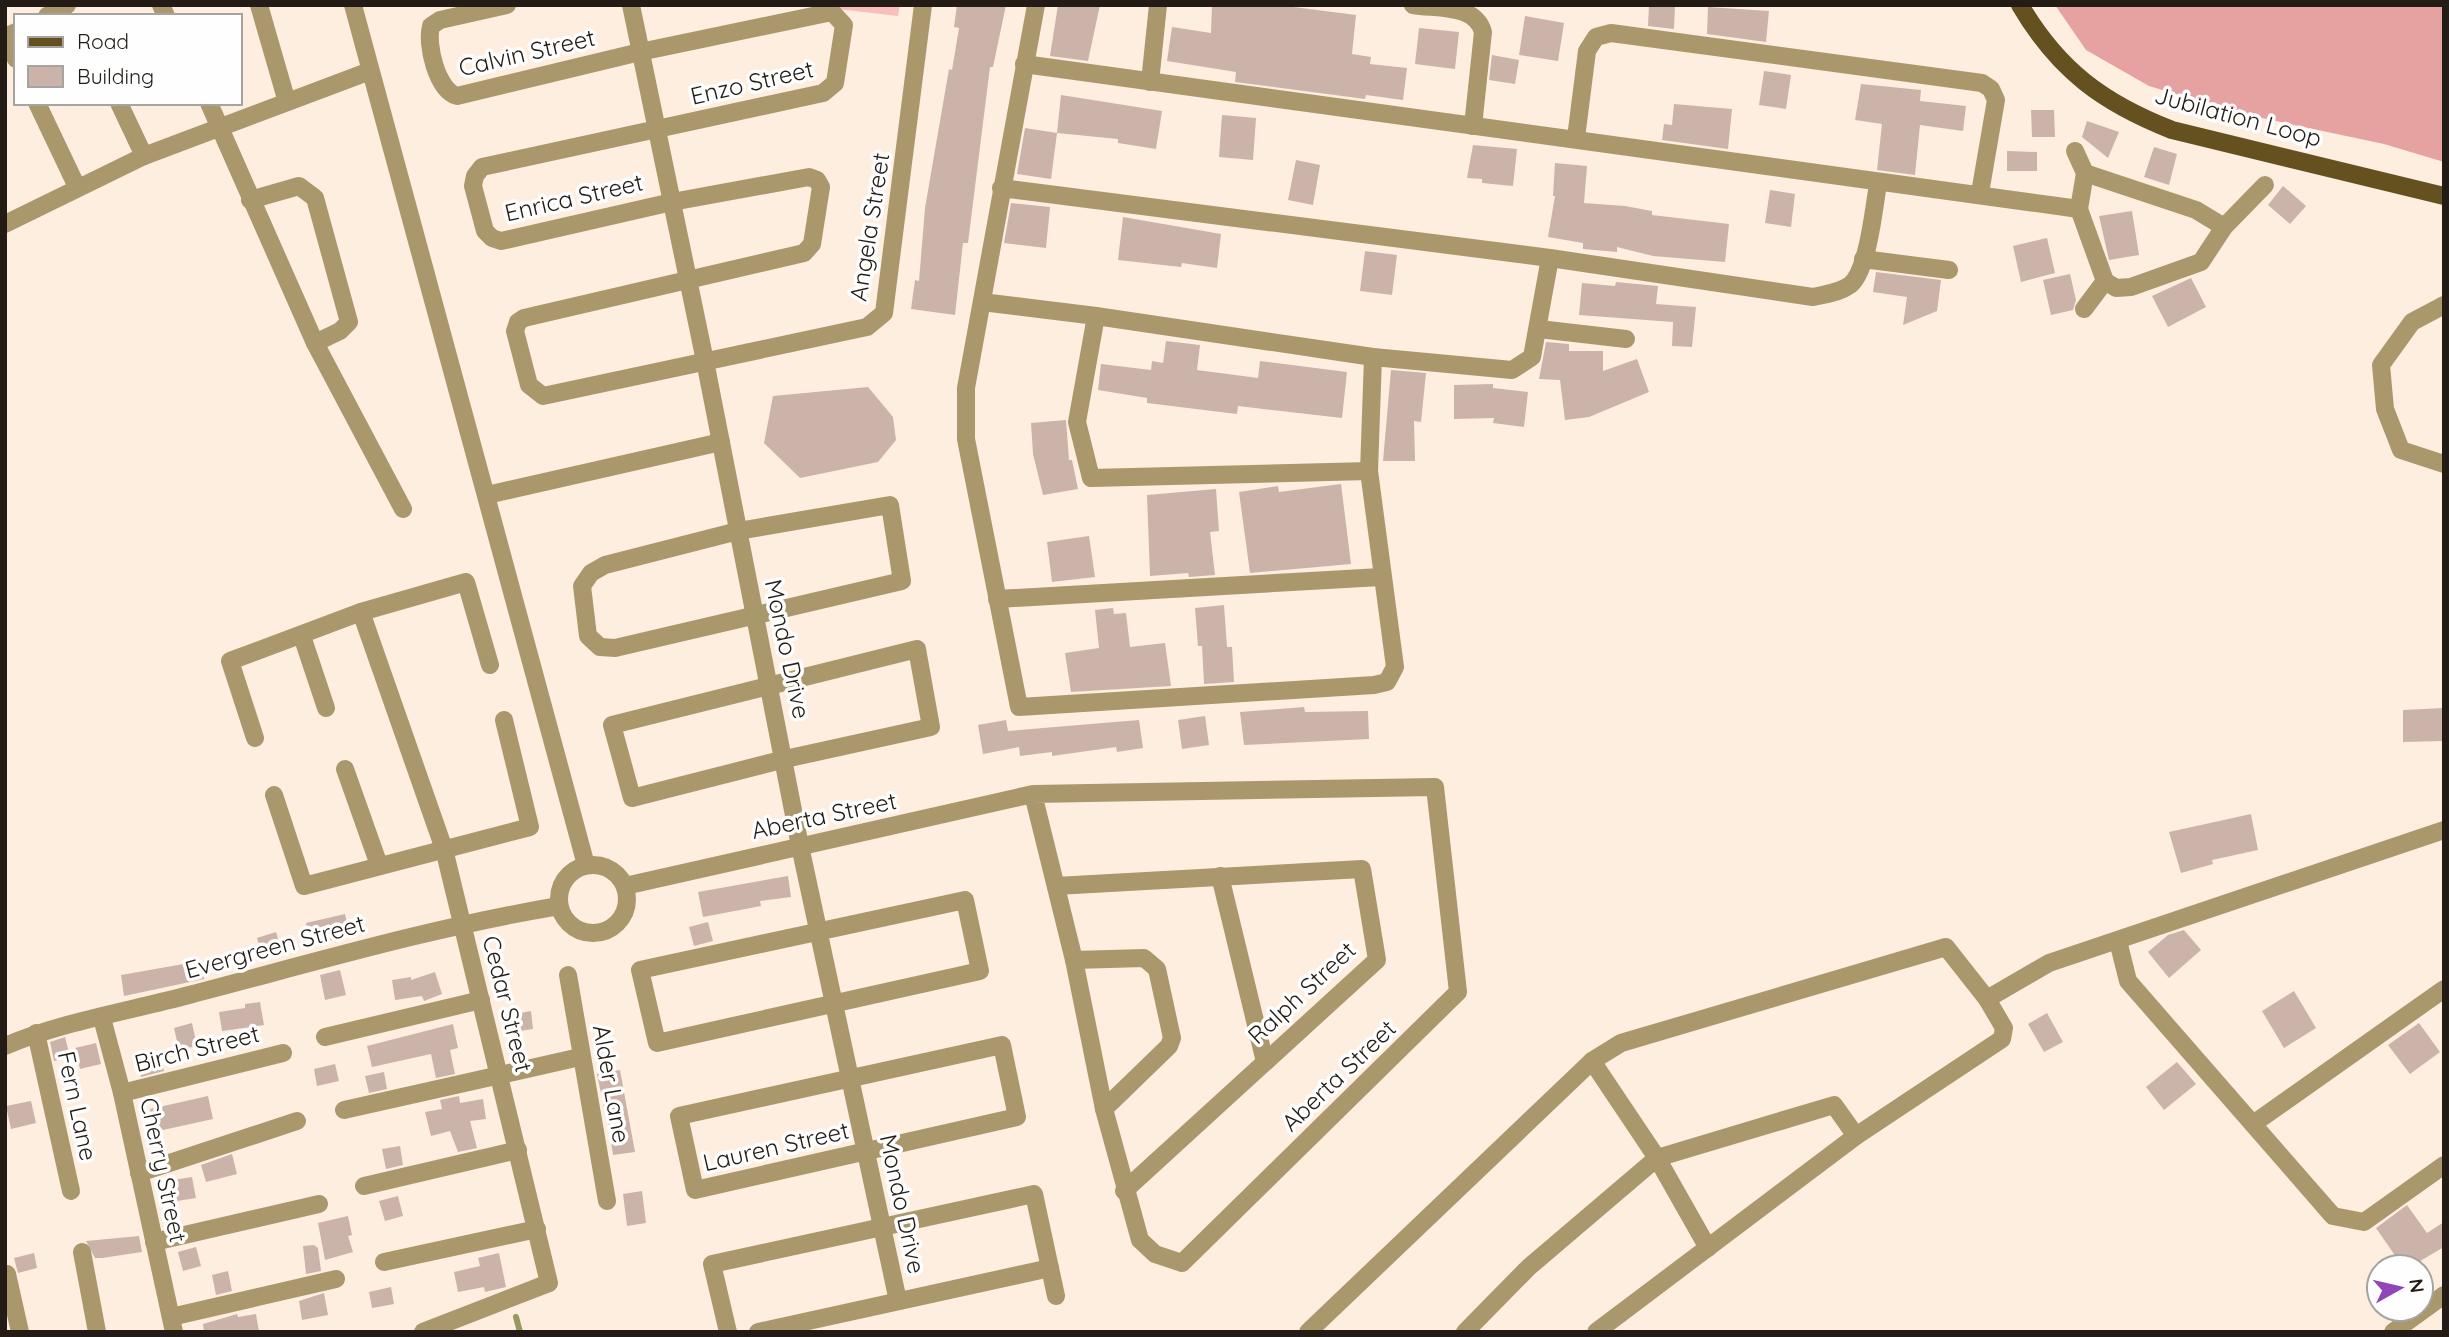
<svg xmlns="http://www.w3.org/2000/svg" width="2449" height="1337" font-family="Quicksand,sans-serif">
	<rect width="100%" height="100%" fill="#feeee0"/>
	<!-- green -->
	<path fill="#f8bebc" d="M803 5H900L898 16Z"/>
	<!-- forest -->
	<path fill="#e6a2a1" d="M2055 5H2444V162L2384 144 2243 114 2149 86 2086 50Z"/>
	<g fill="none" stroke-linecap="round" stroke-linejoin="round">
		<!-- stream -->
		<path stroke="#97995e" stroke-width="6" d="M516 1317 520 1332"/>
	</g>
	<!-- building -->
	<g fill="#ccb3a9">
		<path d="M957 5H1006L993 67H990L968 243H963L955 315 911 309 915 280 919 281 925 208 949 69 952 70 959 28 954 27Z"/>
		<path d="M1058 5H1100L1088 61 1050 56Z"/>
		<path d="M1212 5H1278L1356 15 1352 54 1371 57 1370 64 1407 68 1403 100 1366 95 1365 99 1235 82 1236 72 1167 61 1172 27 1211 33Z"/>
		<path d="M1649 5H1675L1674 29 1648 26Z"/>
		<path d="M1708 7 1769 11 1766 42 1707 34Z"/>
		<path d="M1525 16 1564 23 1558 61 1519 55Z"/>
		<path d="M1419 28 1459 32 1455 69 1415 64Z"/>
		<path d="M1492 55 1519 60 1515 84 1489 80Z"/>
		<path d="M1764 71 1791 75 1786 109 1759 105Z"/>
		<path d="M1861 84 1921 90 1920 101 1966 106 1963 131 1920 125 1915 175 1877 170 1882 124 1855 120Z"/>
		<path d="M1061 95 1162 111 1156 149 1118 143V139L1057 133Z"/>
		<path d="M1674 104 1732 109 1728 149 1662 140 1664 124 1672 125Z"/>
		<path d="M2031 110H2054L2055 137H2032Z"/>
		<path d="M1222 115 1256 118 1253 160 1219 157Z"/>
		<path d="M2087 121 2119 132 2108 158 2082 137Z"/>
		<path d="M1025 128 1057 133 1051 179 1017 174Z"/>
		<path d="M1473 145 1517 149 1513 186 1482 183V179L1467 178Z"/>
		<path d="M2154 147 2177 154 2169 185 2144 177Z"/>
		<path d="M2007 151 2037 152V171H2007Z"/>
		<path d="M1296 160 1320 165 1313 205 1288 200Z"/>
		<path d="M1555 163 1587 166 1584 203 1625 206 1652 211V215L1729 224 1725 262 1653 256 1617 247V252L1583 249V243L1548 237 1555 196H1553Z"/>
		<path d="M2283 186 2306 206 2290 224 2268 205Z"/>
		<path d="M1770 190 1795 194 1791 227 1765 223Z"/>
		<path d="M1011 203 1050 207 1046 248 1004 243Z"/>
		<path d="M2132 211 2139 255 2109 260 2099 216Z"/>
		<path d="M1123 217 1221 234 1217 268 1182 263 1181 267 1118 260Z"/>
		<path d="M2047 238 2055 273 2021 282 2013 246Z"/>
		<path d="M1365 251 1397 255 1392 295 1360 291Z"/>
		<path d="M1876 272 1941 280 1937 311 1903 325 1907 297 1873 292Z"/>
		<path d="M2070 274 2076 300 2073 310 2051 315 2043 280Z"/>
		<path d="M2191 278 2206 307 2168 327 2152 296Z"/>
		<path d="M1616 282 1658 286 1656 304 1696 307 1692 347 1672 346 1673 322 1579 315 1582 283 1615 286Z"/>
		<path d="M1166 341 1200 345 1197 370 1258 378 1260 361 1347 372 1342 418 1238 406 1237 414 1147 403V398L1098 390 1101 364 1151 370 1152 361 1163 363Z"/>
		<path d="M1546 342 1569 344V351H1603V371L1637 359 1649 392 1589 417 1565 420 1560 380 1539 379Z"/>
		<path d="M1391 370 1426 373 1421 422 1414 421 1415 461H1383Z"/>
		<path d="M1493 384V388L1528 392 1524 427 1493 423 1494 418 1454 419V385Z"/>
		<path d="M868 387 893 417 896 440 878 462 800 478 764 443 773 396Z"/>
		<path d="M1066 420 1069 460H1072L1078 489 1043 495 1033 454 1031 423Z"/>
		<path d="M1341 484 1351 564 1250 573 1239 492 1278 486 1279 492Z"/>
		<path d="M1216 489 1219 531 1210 532 1215 575 1189 577 1188 573 1150 576 1147 495Z"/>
		<path d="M1089 536 1095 577 1052 582 1047 542Z"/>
		<path d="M1224 605 1227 647H1232L1234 682 1204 684 1202 646H1198L1195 608Z"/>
		<path d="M1113 608 1114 614 1126 613 1130 647 1165 643 1171 686 1071 692 1065 653 1099 648 1095 610Z"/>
		<path d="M1304 707 1305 712 1368 711 1369 739 1244 745 1240 712Z"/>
		<path d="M2444 708V741L2403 742V710Z"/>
		<path d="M1205 716 1209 745 1182 749 1178 720Z"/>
		<path d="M1006 720 1008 731 1139 720 1143 748 1117 752 1116 747 1052 756V752L1020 756 1019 747 983 754 978 725Z"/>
		<path d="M2251 814 2258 850 2212 860 2213 864 2181 873 2169 832Z"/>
		<path d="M788 876 791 897 760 901 761 906 703 917 698 892Z"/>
		<path d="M345 914 350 936 310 945 306 923Z"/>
		<path d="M708 922 713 941 694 946 689 927Z"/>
		<path d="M2184 930 2201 950 2169 978 2148 952 2168 935Z"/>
		<path d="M276 932 282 953 263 959 257 938Z"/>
		<path d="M201 961 204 979 124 996 121 975Z"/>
		<path d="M340 970 346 995 325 1000 320 975Z"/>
		<path d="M435 972 442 994 424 1001 422 996 395 1000 392 980 411 977V980Z"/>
		<path d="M2294 991 2316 1028 2284 1048 2262 1011Z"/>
		<path d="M260 1002 264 1025 222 1031 219 1012 245 1008V1004Z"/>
		<path d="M531 1011 533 1029 513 1032 510 1015Z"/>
		<path d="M2047 1013 2063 1042 2044 1052 2028 1024Z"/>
		<path d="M192 1023 197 1046 179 1050 174 1028Z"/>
		<path d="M2419 1023 2440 1052 2410 1074 2388 1045Z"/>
		<path d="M453 1024 458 1048 450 1050 455 1074 436 1078 431 1054 372 1067 367 1046Z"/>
		<path d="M65 1037 70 1057 54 1061 50 1042Z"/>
		<path d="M96 1043 101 1064 80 1069 75 1048Z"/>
		<path d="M160 1056 164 1071 141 1077 137 1061Z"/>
		<path d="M2177 1062 2196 1084 2164 1110 2146 1087Z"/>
		<path d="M335 1064 339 1081 317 1086 314 1069Z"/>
		<path d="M620 1070 635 1152 613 1155 606 1107 604 1108 597 1074Z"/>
		<path d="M384 1072 387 1089 369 1093 365 1076Z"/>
		<path d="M208 1096 213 1119 154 1132 150 1109Z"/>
		<path d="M459 1096 460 1103 483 1099 486 1119 470 1121 477 1148 458 1152 450 1131 431 1136 425 1112 442 1109 440 1100Z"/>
		<path d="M31 1101 36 1123 11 1129 6 1106Z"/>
		<path d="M400 1146 403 1165 386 1169 382 1149Z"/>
		<path d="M232 1154 237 1174 206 1182 201 1165Z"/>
		<path d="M192 1177 196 1198 177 1201 173 1180Z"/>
		<path d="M642 1191 646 1223 627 1226 623 1194Z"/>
		<path d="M398 1196 403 1216 385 1221 379 1201Z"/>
		<path d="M2407 1205 2427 1233 2444 1222V1247L2410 1267H2381L2396 1257 2376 1228Z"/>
		<path d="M348 1216 352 1235 348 1236 353 1252 325 1260 318 1223Z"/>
		<path d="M139 1236 142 1252 102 1258H95L86 1241Z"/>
		<path d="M314 1245 318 1248 321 1271 306 1274 303 1246Z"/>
		<path d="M196 1247 201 1266 183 1271 178 1252Z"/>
		<path d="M34 1253 37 1268 18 1273 14 1258Z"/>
		<path d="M499 1253 506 1287 485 1292 484 1287 458 1292 454 1272 480 1266 478 1258Z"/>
		<path d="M228 1271 232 1291 216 1295 212 1275Z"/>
		<path d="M391 1287 394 1304 372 1308 369 1292Z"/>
		<path d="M324 1293 328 1315 302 1320 299 1301Z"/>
		<path d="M237 1314 238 1317 256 1314 259 1332H204L203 1324Z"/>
	</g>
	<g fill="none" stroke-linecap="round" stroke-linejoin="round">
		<!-- minor -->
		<g stroke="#aa986c" stroke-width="18">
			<path d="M161 5 166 16"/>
			<path d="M259 5 287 102"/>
			<path d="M353 5 586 865"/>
			<path d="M507 5 440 20 431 26C426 45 437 90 457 96L640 52 832 12 844 25 835 83 823 93 482 167 475 176 473 186 485 231 492 238 501 241 672 202 809 177 817 180 821 187 812 244 804 253 524 318 518 322 515 331 529 385 543 396 867 327 884 313 923 5"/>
			<path d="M631 5 705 361 800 846 898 1301"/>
			<path d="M1036 5 966 388V439L1019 707 1374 685 1387 682 1395 667 1369 471 1373 357"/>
			<path d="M1413 5C1438 9 1475 4 1483 32L1473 126"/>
			<path d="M47 16 67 5"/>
			<path d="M16 32 5 37 16 59"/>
			<path d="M1024 64 2079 209"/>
			<path d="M1150 82 1158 5"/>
			<path d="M37 103 77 187"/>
			<path d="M119 103 144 156"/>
			<path d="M209 103 315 343 403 509"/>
			<path d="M1576 138 1587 51 1596 37 1611 33 1982 83 1991 89 1996 100 1980 193"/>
			<path d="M2075 151 2085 173 2196 210 2224 227"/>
			<path d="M2085 173 2079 209 2105 281 2116 288 2131 287 2201 262 2224 227 2265 185"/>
			<path d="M1001 188 1550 258 1813 297C1825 294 1839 293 1850 285 1868 271 1874 207 1878 184"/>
			<path d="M250 200 299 186 315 198 349 322 340 331 315 343"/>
			<path d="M5 224 144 156 370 71"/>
			<path d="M1863 259 1949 270"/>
			<path d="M982 302 1096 316 1373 357 1512 370 1532 357 1550 258"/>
			<path d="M2444 305 2412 322 2381 365 2385 409 2401 450 2444 464"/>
			<path d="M2084 309 2105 281"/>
			<path d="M1096 316 1077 422 1091 478 1369 471"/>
			<path d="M1539 329 1626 339"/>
			<path d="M487 495 721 442"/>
			<path d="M890 505 902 581 615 648 600 647 588 636 582 586 591 573 605 565 738 531Z"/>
			<path d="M997 599 1381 577"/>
			<path d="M361 612 444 849 549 1283 423 1332"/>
			<path d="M302 636 326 708"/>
			<path d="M917 649 931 727 785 759 632 798 612 725Z"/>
			<path d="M255 738 230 661 361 612 466 582 490 665"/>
			<path d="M345 769 379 865"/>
			<path d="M274 795 304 886 530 827 504 720"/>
			<circle cx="593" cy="899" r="34"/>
			<path d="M1220 876 1265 1062"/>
			<path d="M625 886 1033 794 1435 787 1458 992 1182 1263 1155 1254 1140 1240 1104 1109 1074 960 1033 794"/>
			<path d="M1056 886 1362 869 1377 960 1124 1191"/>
			<path d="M965 900 980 971 657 1043 640 970Z"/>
			<path d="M2118 941 2128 981 2333 1216 2364 1222 2444 1165"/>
			<path d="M1074 960 1144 958 1157 969 1172 1038 1169 1046 1104 1109"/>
			<path d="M568 975 607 1201"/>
			<path d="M102 1018 122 1093 174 1332"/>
			<path d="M36 1033 71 1191"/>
			<path d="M325 1037 481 1000"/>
			<path d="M1002 1045 1017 1117 695 1190 679 1116Z"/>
			<path d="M5 1046C61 1022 129 1011 189 995 312 963 434 927 559 906"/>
			<path d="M1592 1061 1657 1158 1834 1105 1856 1136"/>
			<path d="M122 1093 283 1053"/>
			<path d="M344 1110 580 1057"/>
			<path d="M2253 1124 2444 989"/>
			<path d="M139 1173 297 1121"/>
			<path d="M364 1186 518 1150"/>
			<path d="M154 1242 319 1204"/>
			<path d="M82 1252 97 1332"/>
			<path d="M384 1262 537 1229"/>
			<path d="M7 1274 20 1332"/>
			<path d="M171 1317 336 1279"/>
			<path d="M728 1332 712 1264 1034 1194 1056 1296"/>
			<path d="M758 1332 1050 1268"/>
			<path d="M1308 1332 1592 1061 1621 1043 1946 947 1987 999 2049 963 2444 830"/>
			<path d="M1465 1332 1529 1267 1657 1158 1708 1248"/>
			<path d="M1596 1332 1856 1136 2002 1039 2004 1028 1987 999"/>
			<path d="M2393 1332 2444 1295"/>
		</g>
		<!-- major -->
		<path stroke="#64511f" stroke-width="18" d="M2020 5C2058 70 2103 103 2172 130L2444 196"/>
	</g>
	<g text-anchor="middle" stroke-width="7" stroke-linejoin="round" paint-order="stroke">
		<!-- street labels -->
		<g font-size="24" fill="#231c16" stroke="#fefefe">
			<text transform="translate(527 53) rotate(-13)" y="8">Calvin Street</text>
			<text transform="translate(752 83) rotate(-13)" y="8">Enzo Street</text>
			<text transform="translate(2238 117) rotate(15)" y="8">Jubilation Loop</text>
			<text transform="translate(574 198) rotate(-13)" y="8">Enrica Street</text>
			<text transform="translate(870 227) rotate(-81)" y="8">Angela Street</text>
			<text transform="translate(787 649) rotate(78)" y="8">Mondo Drive</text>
			<text transform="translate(824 816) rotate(-12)" y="8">Aberta Street</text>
			<text transform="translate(275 947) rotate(-15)" y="8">Evergreen Street</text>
			<text transform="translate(1302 993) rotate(-43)" y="8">Ralph Street</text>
			<text transform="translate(507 1004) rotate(76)" y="8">Cedar Street</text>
			<text transform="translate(197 1049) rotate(-14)" y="8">Birch Street</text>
			<text transform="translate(1339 1076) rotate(-44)" y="8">Aberta Street</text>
			<text transform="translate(611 1084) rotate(80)" y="8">Alder Lane</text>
			<text transform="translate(77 1106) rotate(78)" y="8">Fern Lane</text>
			<text transform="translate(776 1147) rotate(-13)" y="8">Lauren Street</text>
			<text transform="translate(163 1170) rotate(78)" y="8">Cherry Street</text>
			<text transform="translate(902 1204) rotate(78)" y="8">Mondo Drive</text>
		</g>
	</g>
	<!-- border -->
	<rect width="2449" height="1337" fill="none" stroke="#231c16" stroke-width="14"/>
	<!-- legend -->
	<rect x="14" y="14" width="228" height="91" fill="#fefefe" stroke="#a6a4a1" stroke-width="2"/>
	<rect x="28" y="37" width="35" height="10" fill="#64511f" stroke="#a6a4a1" stroke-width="2"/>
	<text x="77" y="49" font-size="21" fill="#231c16">Road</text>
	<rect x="28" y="66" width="35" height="21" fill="#ccb3a9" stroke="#a6a4a1" stroke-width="2"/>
	<text x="77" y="84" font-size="21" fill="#231c16">Building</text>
	<!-- north arrow -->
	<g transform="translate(2400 1288) rotate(82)"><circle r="33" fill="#fefefe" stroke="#a6a4a1" stroke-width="2"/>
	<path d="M0-5L12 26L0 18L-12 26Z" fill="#9046b8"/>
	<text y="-10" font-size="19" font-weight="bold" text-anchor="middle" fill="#231c16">N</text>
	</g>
</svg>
